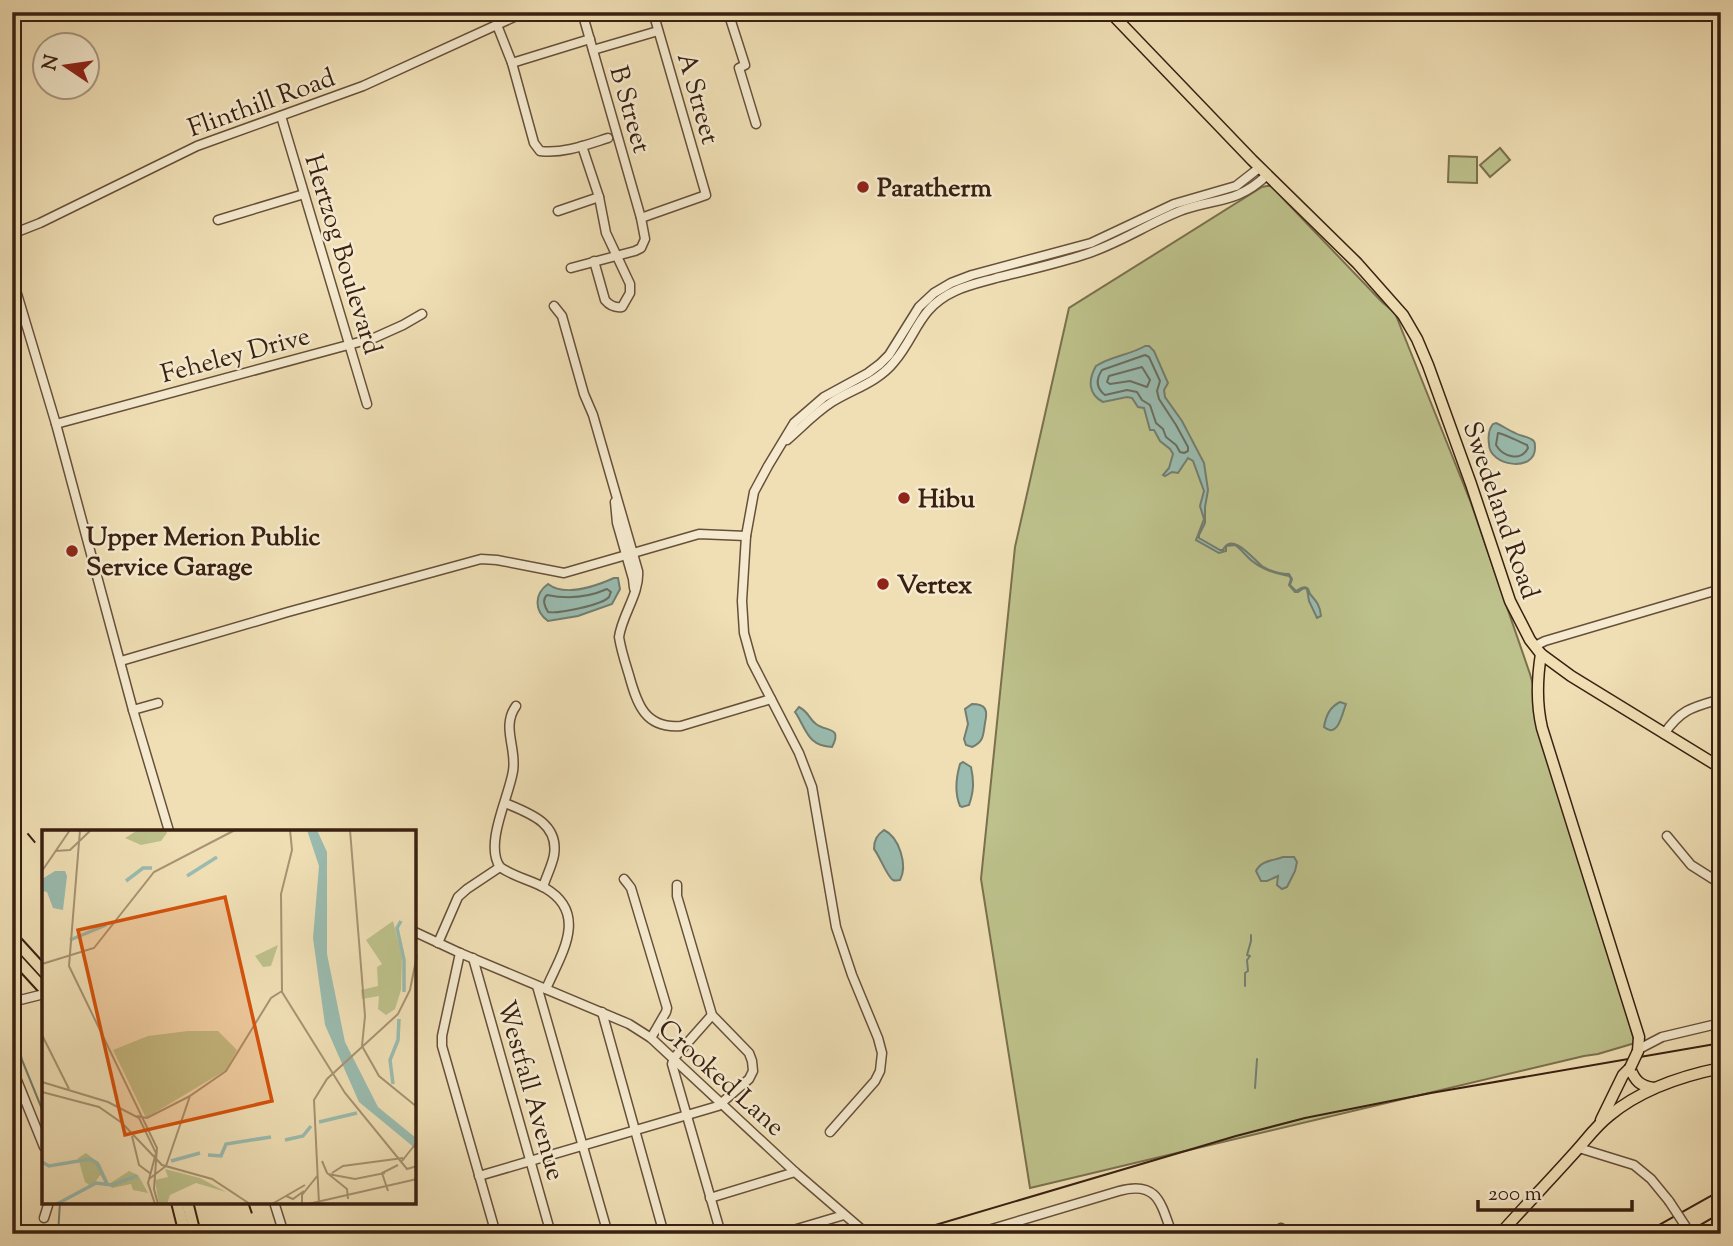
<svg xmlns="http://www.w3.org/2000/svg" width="1733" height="1246" font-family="'Sorts Mill Goudy',serif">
	<rect width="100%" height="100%" fill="#f0dfb5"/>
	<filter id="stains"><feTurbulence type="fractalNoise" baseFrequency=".00286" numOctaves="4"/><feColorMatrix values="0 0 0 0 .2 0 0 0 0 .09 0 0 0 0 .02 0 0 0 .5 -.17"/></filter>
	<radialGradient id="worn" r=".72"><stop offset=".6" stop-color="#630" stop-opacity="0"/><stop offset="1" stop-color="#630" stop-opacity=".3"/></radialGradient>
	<!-- green -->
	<g fill="#bdc18b" stroke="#7b704e" stroke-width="2">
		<path d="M1500 148 1510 160 1490 177 1480 165Z"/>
		<path d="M1449 156 1477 157V183L1448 182Z"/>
		<path d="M1267 186H1271L1382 302 1395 313 1471 503 1530 674 1635 1043 1598 1054 1584 1056 1030 1188 981 879 1015 547 1069 308 1262 187Z"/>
	</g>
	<!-- water -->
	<g fill="#9abcb0" stroke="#737e70" stroke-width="2">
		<path d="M1145 346H1149L1154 351 1168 383 1164 390 1165 397 1182 421 1204 463 1208 490 1205 507V523L1199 535V538L1220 550H1223C1232 531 1253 559 1262 566 1270 571 1281 574 1289 574L1292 579 1290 585 1296 591C1299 590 1303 585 1307 588 1309 589 1309 592 1310 594 1316 601 1320 605 1321 616L1317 618 1309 601 1307 589 1304 588 1298 592H1295L1289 585 1291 579 1289 576C1275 573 1263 570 1252 561 1246 556 1242 550 1235 545L1226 546V551L1219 553 1196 540 1204 519 1200 506 1204 491 1193 461 1188 458 1178 473 1172 472 1165 476 1163 475 1169 468 1173 454 1170 449 1160 441 1154 430H1150L1144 408 1138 407 1132 398 1127 397 1103 402C1088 394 1088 380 1096 366 1111 356 1130 355 1145 346Z"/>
		<path d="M1496 423C1503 426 1508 430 1515 433 1520 436 1526 436 1531 439 1535 441 1535 443 1535 448 1535 473 1489 466 1489 444 1488 437 1489 429 1493 424Z"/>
		<path d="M614 578H618L620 589 612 604 578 616 548 621C534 611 534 594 548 584 565 597 596 586 614 578Z"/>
		<path d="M1340 702 1346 704C1342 714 1338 739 1324 727 1326 715 1330 707 1340 702Z"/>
		<path d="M972 704C986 704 988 710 985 723 983 735 984 742 972 747L966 745 964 739 968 724 965 709Z"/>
		<path d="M799 707C810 713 808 718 816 724 826 732 843 726 832 747 809 746 807 732 797 715L795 712Z"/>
		<path d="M963 762 971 767C974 781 974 791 969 805L962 807 960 806C954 792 956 778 960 764Z"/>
		<path d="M884 830C899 837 908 865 900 880 898 880 895 881 893 880 888 878 879 855 874 849 874 840 877 835 884 830Z"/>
		<path d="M1283 857H1294L1297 862 1295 871 1287 887 1282 889 1277 885 1278 876 1267 881H1261L1256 871C1261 860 1273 861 1283 857Z"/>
	</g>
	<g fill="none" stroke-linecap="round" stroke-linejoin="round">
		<!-- shore -->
		<g stroke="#6a6e60" stroke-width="2">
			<path d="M1145 355 1149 357 1160 381 1157 391 1159 399 1176 425 1188 447V451L1184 453 1180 452 1176 445 1166 437 1163 429 1156 423 1150 405 1142 400 1137 392 1127 390 1105 395C1096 388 1096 379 1102 370Z"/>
			<path d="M1142 367 1150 380 1147 387 1130 381 1110 384 1107 382 1109 376Z"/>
			<path d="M1498 433C1504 434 1520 442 1527 445L1528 448C1521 462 1503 457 1496 445Z"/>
			<path d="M607 589 611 592C610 593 610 595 609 597 602 605 558 614 548 612 545 607 542 599 547 595 567 599 589 597 607 589Z"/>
		</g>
		<!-- stream -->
		<g stroke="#737e70" stroke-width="2">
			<path d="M1245 986V973L1248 971 1247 960 1250 956 1247 955 1251 941V935"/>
			<path d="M12 1021 22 1060 44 1114"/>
			<path d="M1255 1088 1257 1059"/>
			<path d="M58 1234 60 1202"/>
		</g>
		<!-- minor casing -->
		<g stroke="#67503a" stroke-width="11">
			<g id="minor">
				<path d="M728 12 745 65 739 68 756 124"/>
				<path d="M497 25 512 63 534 143 540 151C563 154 586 145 608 138"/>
				<path d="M593 50 658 31"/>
				<path d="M512 63 590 39"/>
				<path d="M281 116 367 404"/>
				<path d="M582 146 599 197 606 233 630 284V293L622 307C615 308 610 306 605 300L594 261"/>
				<path d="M558 211 599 197"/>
				<path d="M641 218 706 195 653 12"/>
				<path d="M218 220 304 194"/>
				<path d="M12 234 40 223 197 146 363 86 525 12"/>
				<path d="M571 268 635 251 641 248 645 239 641 218 582 12"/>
				<path d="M12 277 56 424 133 710 169 831"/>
				<path d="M554 306 562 316 584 394 593 415 638 571C640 593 622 615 619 637 621 650 625 662 629 675 637 704 645 729 681 726L771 699"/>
				<path d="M56 424 374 338 403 325 422 314"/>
				<path d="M787 440C802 427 815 413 832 402 853 389 878 382 894 362 917 335 918 308 955 291 968 285 982 282 996 278 1025 271 1055 264 1083 255 1117 245 1147 224 1180 211 1215 198 1237 204 1267 175"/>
				<path d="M615 502 617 523 633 579 634 588"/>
				<path d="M1535 646 1545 641 1721 589"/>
				<path d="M121 661 288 612 481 559 497 560 564 573 699 534 746 536"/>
				<path d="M516 706C501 727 517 748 513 771 509 797 484 844 500 867 514 877 531 880 545 888 590 914 560 956 546 989"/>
				<path d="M133 710 158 703"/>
				<path d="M1664 734C1681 709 1693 707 1721 699"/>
				<path d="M505 803C529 813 559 823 554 855 552 866 546 877 543 887"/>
				<path d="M1667 836 1691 865 1721 884"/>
				<path d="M624 879 628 884 631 888 667 1008 666 1012 651 1038"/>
				<path d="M415 932 460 953 629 1024 651 1038 795 1172 867 1234"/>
				<path d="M438 943 458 897 467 889 500 867"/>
				<path d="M460 953 442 1036V1046L496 1234"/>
				<path d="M473 958 551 1234"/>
				<path d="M537 986 608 1234"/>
				<path d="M12 1002 44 994"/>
				<path d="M602 1012 664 1234"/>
				<path d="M712 1015 674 1058 672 1064 721 1234"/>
				<path d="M1639 1049 1662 1037 1721 1023"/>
				<path d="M12 1068 44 1147"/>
				<path d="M830 1132 875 1081 880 1071 882 1053 878 1038 852 975 836 927 812 787 799 753 752 662 744 633 742 601 746 536 754 492 768 466 794 423 824 397 868 373 880 364 889 355 919 307 934 293 951 283 972 275 1091 243 1174 204 1236 186 1259 168"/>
				<path d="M1579 1148 1634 1165 1651 1179 1669 1201"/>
				<path d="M479 1176 718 1106 749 1079 753 1071 752 1061 749 1053 712 1015 677 896V885"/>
				<path d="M710 1198 795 1172"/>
				<path d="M274 1202 284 1234"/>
				<path d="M44 1218 49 1202"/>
				<path d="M1281 1228 1282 1234"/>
				<path d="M780 1234 844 1215"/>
				<path d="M975 1234 1119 1191C1158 1180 1161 1204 1172 1234"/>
			</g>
		</g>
		<!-- major casing -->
		<g stroke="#392011" stroke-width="13">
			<g id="major">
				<path d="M1110 12 1252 160 1357 263 1403 315 1417 339 1428 365 1471 484 1510 601 1530 640 1541 654 1571 676 1721 768"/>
				<path d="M1541 654C1537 679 1536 703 1542 728L1639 1037 1638 1051"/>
				<path d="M1630 1068C1635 1081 1640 1086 1654 1088"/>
				<path d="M1601 1120 1623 1075 1629 1069"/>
				<path d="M1500 1234C1525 1206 1551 1179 1576 1151 1587 1139 1596 1126 1609 1116 1640 1090 1681 1076 1721 1068"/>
			</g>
		</g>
		<!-- highway casing -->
		<g stroke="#392011" stroke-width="14">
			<g id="highway">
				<path d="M12 937 44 972"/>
				<path d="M12 954 44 989"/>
				<path d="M177 1202 185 1234"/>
				<path d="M187 1202 195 1234"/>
				<path d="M1655 1234 1721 1197"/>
				<path d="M1673 1234 1721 1206"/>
			</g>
		</g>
		<!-- minor -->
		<use href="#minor" stroke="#f5eacf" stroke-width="8"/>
		<!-- major -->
		<use href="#major" stroke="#f0dfb5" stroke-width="10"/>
		<!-- highway -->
		<use href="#highway" stroke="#f0dfb5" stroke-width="10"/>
		<!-- tram -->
		<path stroke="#392011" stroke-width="2" d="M905 1234 1236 1136 1305 1118 1431 1093 1721 1043"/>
		<!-- rail -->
		<g stroke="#392011" stroke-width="2" stroke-dasharray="12 12" stroke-linecap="butt">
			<path d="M12 815 44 853"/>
			<path d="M248 1202 259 1234"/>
		</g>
		<!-- minor-bridge casing -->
		<g stroke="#67503a" stroke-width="11" stroke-linecap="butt">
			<path id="minor-bridge" d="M1669 1201 1690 1233"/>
		</g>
		<!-- major-bridge casing -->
		<g stroke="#392011" stroke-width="13" stroke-linecap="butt">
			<path id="major-bridge" d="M1630 1068 1638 1051"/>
		</g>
		<!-- minor-bridge -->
		<use href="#minor-bridge" stroke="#f5eacf" stroke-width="8"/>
		<!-- major-bridge -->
		<use href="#major-bridge" stroke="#f0dfb5" stroke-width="10"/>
	</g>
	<!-- markers -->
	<g fill="#8f2418" stroke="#f5eacf" stroke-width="2.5">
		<circle cx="863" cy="187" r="7"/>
		<circle cx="904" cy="498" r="7"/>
		<circle cx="72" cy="551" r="7"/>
		<circle cx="883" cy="584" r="7"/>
	</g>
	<g text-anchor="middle" stroke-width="5" stroke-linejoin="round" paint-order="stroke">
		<!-- street labels -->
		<g font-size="26" fill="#392011" stroke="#f5eacf">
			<text transform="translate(699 98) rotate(74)" y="9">A Street</text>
			<text transform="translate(261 102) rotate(-20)" y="9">Flinthill Road</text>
			<text transform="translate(631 109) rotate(74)" y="9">B Street</text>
			<text transform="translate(344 254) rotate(73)" y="9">Hertzog Boulevard</text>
			<text transform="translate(235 354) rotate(-15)" y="9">Feheley Drive</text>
			<text transform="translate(1502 510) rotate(71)" y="9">Swedeland Road</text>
			<text transform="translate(722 1077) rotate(42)" y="9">Crooked Lane</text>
			<text transform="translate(532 1090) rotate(74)" y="9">Westfall Avenue</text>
		</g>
		<!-- poi labels -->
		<g font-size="26" font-weight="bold" fill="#392011" stroke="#f5eacf" text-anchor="start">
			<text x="877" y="196">Paratherm</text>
			<text x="918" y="507">Hibu</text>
			<text x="86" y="545">Upper Merion Public<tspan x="86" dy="30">Service Garage</tspan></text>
			<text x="897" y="593">Vertex</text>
		</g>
	</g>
	<!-- overview -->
	<g transform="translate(42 830)">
		<rect width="374" height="374" fill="#f0dfb5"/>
		<path d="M96 0H124L125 3 119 11 99 15 83 8ZM351 91 360 127 359 160 353 179 344 185 336 179 337 166 320 169 319 160 336 156 335 137 340 134 324 110ZM236 115 229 136 221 137 213 126ZM146 201H176L195 220 184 240 104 288 71 220 106 206ZM44 323 58 334 67 354 87 341 96 345 106 363 91 360 89 354 70 358 58 345 50 357 43 352 36 328ZM123 339 158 348 184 362 154 353 128 365 125 374H117L113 350 126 347Z" fill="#bdc18b"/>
		<path d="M265 0H275L285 22V124L303 212 336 277 374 308V319L317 272 283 195 271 108 277 36ZM13 41H23L25 46 21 80 11 78 5 62 0 61V49Z" fill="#9abcb0"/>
		<path fill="none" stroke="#9abcb0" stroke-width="3.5" d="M145 46 175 27M84 51 101 38H110M359 91 355 98 362 130V162M28 110 64 95M351 254 348 230 356 210 357 189M277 292 315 283M243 310 261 306 269 296M166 325 179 326 184 314 229 307M129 331 158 323M0 332 7 336 48 329 55 333 65 354M15 374 54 353 70 355 95 346"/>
		<path fill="none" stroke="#a79373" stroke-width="2" d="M38 0 27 136 115 318 112 359 116 374M248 0 250 20 239 64 240 162 303 263 365 339 375 336M308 0 323 186 320 216 337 246 375 277M13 21 28 20 49 0M0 41 28 0M0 134 52 118 112 42 193 0M0 205 27 259M0 252 66 272 97 288 114 323 106 353 113 374M0 262 57 277 80 293 120 335 170 349 208 374M95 286 105 288 148 266M90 306 97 335 109 344M280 331 285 343 305 359 306 369M360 331 375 312M290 343 301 336 361 328M286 344 313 349 343 343M107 349 124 336 148 266 184 241 229 168 240 161M346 361 340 343 356 335M244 366 251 369 262 361M230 374 263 355M260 374V365L276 345M266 374 375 349M277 374 272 270 285 249 356 184 368 160 375 125"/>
		<path fill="#d6530c" fill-opacity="0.15" stroke="#d6530c" stroke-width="3.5" d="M183 67 230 271 83 305 36 100Z"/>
		<rect width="374" height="374" fill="none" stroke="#392011" stroke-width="3.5"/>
	</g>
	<!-- margin -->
	<rect width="1733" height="1246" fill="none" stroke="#f0dfb5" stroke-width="42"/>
	<rect x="14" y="14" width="1705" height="1218" fill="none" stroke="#392011" stroke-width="3.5"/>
	<rect x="21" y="21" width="1691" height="1204" fill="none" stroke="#392011" stroke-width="2"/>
	<!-- north arrow -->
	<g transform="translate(66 66) rotate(283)"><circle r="33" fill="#f5eacf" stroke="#aa9983" stroke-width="2"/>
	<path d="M0-5L12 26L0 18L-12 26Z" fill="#8f2418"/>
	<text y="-10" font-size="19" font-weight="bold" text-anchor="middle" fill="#392011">N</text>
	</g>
	<!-- scale -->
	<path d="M1478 1200v10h154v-10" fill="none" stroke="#392011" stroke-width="3.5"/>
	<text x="1488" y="1200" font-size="21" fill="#392011" stroke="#f5eacf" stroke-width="5" paint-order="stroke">200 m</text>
	<rect width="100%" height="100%" filter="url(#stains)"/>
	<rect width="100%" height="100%" fill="url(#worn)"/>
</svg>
